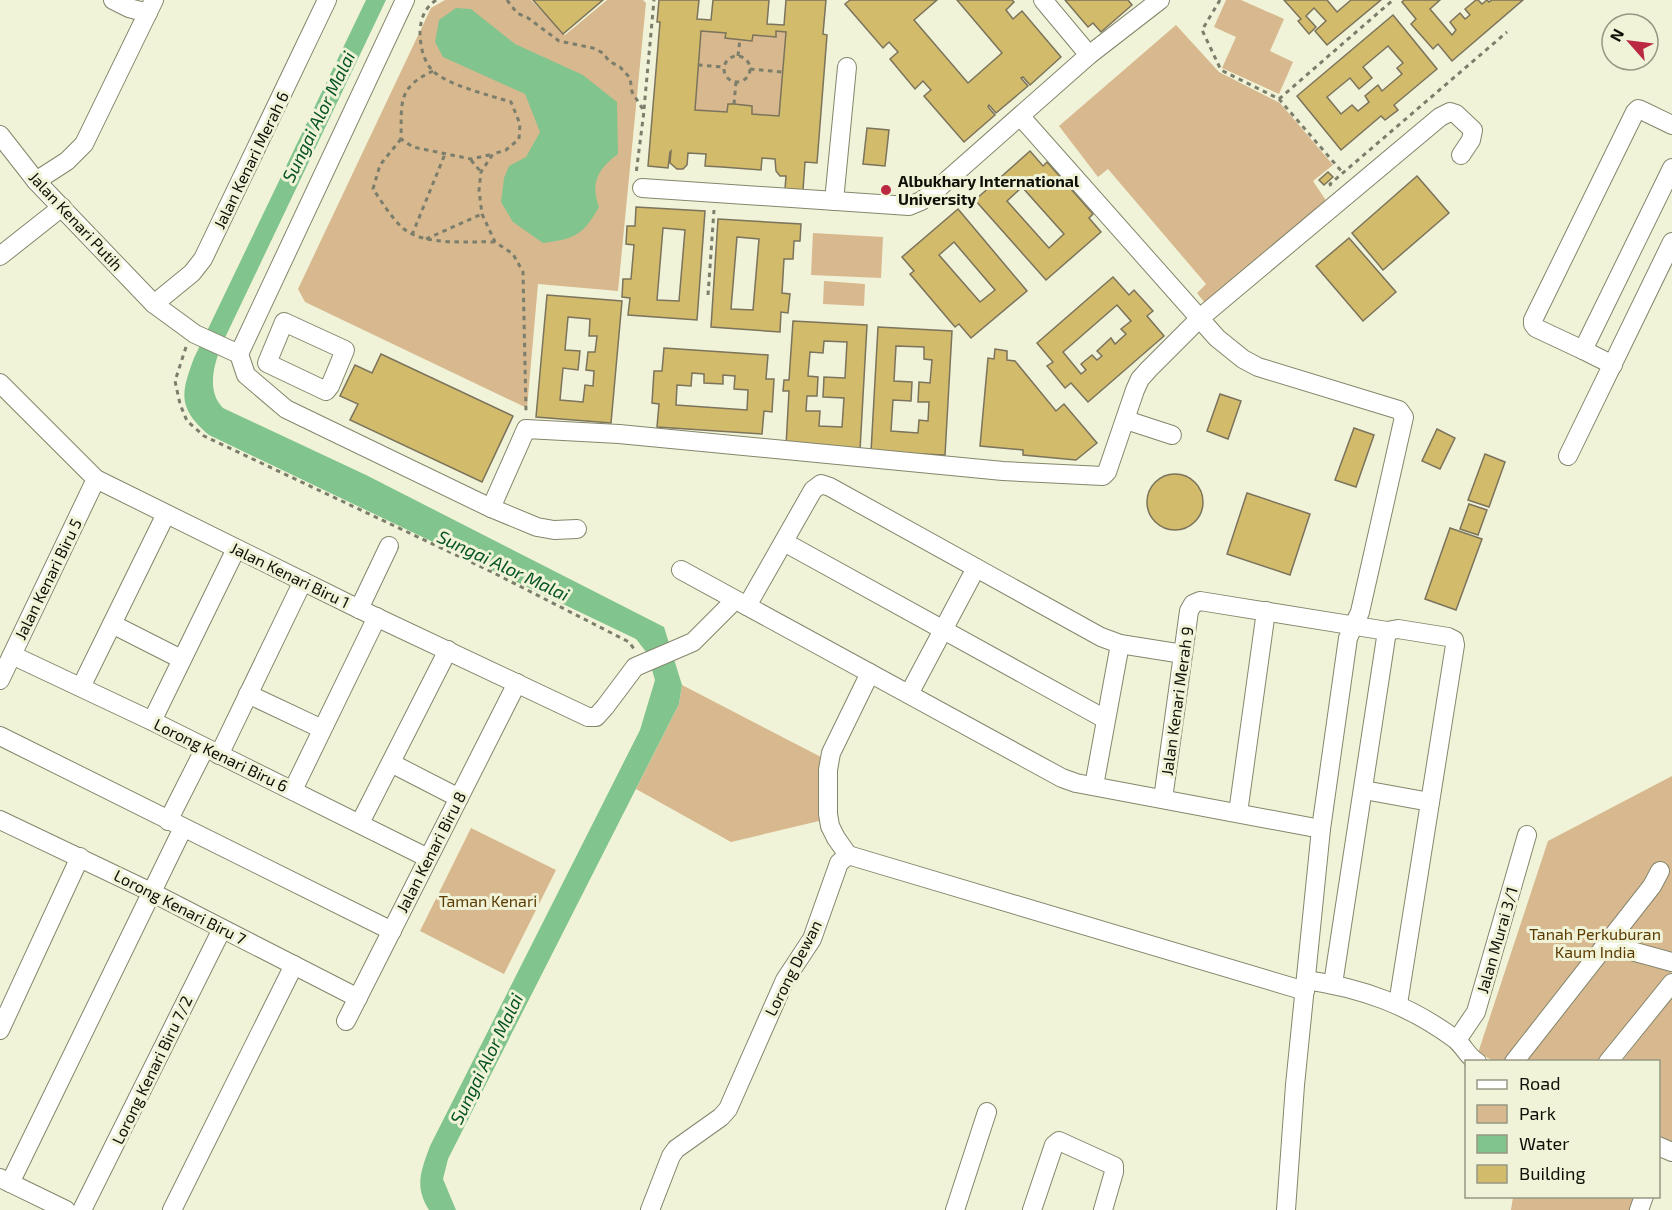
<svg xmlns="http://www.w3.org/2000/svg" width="1672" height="1210" font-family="'Exo 2',sans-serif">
	<rect width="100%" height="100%" fill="#f0f3d7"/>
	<!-- green -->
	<g fill="#d8b88f">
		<path d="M445 0H531L565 35 607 0H643L646 3 618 291 538 284 527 408 305 302 298 289 431 8Z"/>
		<path d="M1226 0H1241L1284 19 1270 51 1293 62 1279 94 1222 68 1236 37 1214 27Z"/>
		<path d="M1176 25 1219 72 1280 103 1333 165 1313 181 1327 202 1205 303 1197 293 1206 284 1108 169 1098 177 1059 126Z"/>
		<path d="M701 31 726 33V38L752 40 753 35 775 37 776 31 786 32 779 116 752 114V106L728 104 727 112 695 110Z"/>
		<path d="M813 233 883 237 881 278 811 275Z"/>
		<path d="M824 281 865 284 864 306 823 304Z"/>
		<path d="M682 685 821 757 819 821 731 842 636 789 679 704Z"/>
		<path d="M1672 776V972L1600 1061H1494L1478 1053 1548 841Z"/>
		<path d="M471 828 556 870 504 974 420 931Z"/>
		<path d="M1672 997V1143L1659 1137 1658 1062H1621Z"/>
		<path d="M1513 1197H1639L1634 1210H1511Z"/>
	</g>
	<!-- water -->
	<g fill="#82c48d">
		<path d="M366 0H386L222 344C214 364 206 391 223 408L366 475 664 627 682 685 679 704 448 1159 443 1179 456 1210H429C414 1186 421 1171 430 1146L640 730 655 680 647 653 636 639 209 435C177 408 181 393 194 358Z"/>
		<path d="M456 8 471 9 515 44 583 75 617 102 618 154C598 169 590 182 599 207 583 235 575 239 543 243L513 222 501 202 504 178 509 166 526 157 540 132 525 94 443 57 435 42 439 20Z"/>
	</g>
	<!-- building -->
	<g fill="#d3bb6c" stroke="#7b735b" stroke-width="1.5" fill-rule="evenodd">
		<path d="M533 0H603L563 34Z"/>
		<path d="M659 0H699L697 19 711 20 713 0H769L767 24 784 25 786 0H826L823 34 827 35 817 163 805 162 803 190 785 189 786 176H780L776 171 775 159 762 158 761 170 722 167 705 166 706 154 688 153 687 165 683 169H677L670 163 671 151 670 152 668 168 648 166 660 22H657ZM701 31 726 33 725 38 752 41 753 35 776 37V31L786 32 779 116 752 114V106L734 104H728L727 112 695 110Z"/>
		<path d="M850 0H937L914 20 968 83 1002 53 957 0H1012L1014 2 1006 10 1013 19 1022 11 1061 57 1030 85 1023 77 1021 78 1028 86 996 113 989 105 988 107 995 115 964 142 924 96 931 90 923 81 915 89 890 59 898 52 889 42 883 48 845 4Z"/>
		<path d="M1065 0H1128L1132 5 1101 32 1093 23 1088 27Z"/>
		<path d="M1284 0H1327L1337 12 1351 0H1381L1327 45 1315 31 1326 21 1314 8 1306 16 1316 27 1309 34 1298 21 1301 19Z"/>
		<path d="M1404 0H1440L1430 9 1452 35 1456 30 1450 22 1460 13 1465 19 1470 15 1465 9 1476 0H1478L1482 4 1487 0 1489 2 1492 0H1523L1452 61 1438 44 1433 49 1411 24 1416 19 1402 2Z"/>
		<path d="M1393 15 1437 69 1394 105 1398 110 1385 120 1381 116 1341 150 1297 96ZM1388 46 1403 63 1397 68 1402 74 1382 91 1378 85 1365 96 1369 102 1358 111 1352 105 1341 114 1327 97 1350 78 1359 89 1372 78 1363 67Z"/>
		<path d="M867 128 889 130 885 166 863 164Z"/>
		<path d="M1030 151 1043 166 1047 162 1093 214 1089 218 1101 232 1046 280 975 200ZM1022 187 1064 234 1049 248 1007 201Z"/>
		<path d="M1328 172 1333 177 1324 185 1319 180Z"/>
		<path d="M1417 176 1449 213 1383 270 1352 233Z"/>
		<path d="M636 207 705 211 697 320 628 315 630 298 622 297 623 279H631L634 245 626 244 627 226H635ZM663 228 685 230 679 301 657 300Z"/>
		<path d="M958 209 1027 291 971 338 959 324 955 327 910 274 914 271 902 257ZM954 242 995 290 980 302 939 255Z"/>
		<path d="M718 219 801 224 800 241H794L793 259H784L782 293 790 294 788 313 781 312 780 332 711 327ZM737 237 759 239 753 310 731 309Z"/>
		<path d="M1349 238 1396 292 1363 321 1316 266Z"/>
		<path d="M1113 277 1129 295 1134 290 1153 311 1147 316 1164 336 1088 402 1071 383 1065 388 1047 366 1053 362 1037 343ZM1117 305 1131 321 1121 329 1126 334 1115 344 1111 338 1097 351 1102 356 1097 360 1092 355 1081 364 1086 370 1081 374 1063 352Z"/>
		<path d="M547 295 622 301 611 423 536 417ZM568 317 590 319 589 336H597L595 352H588L586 370 594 371 593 386 585 385 583 402 560 400 563 368 578 370 580 351 565 350Z"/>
		<path d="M793 321 867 325 860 450 786 446 789 391H783L784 380H789ZM824 341 847 342 845 378 824 377 823 397 844 398 842 427 819 426 820 411H806L807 396H817L818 377 808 376 810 352 823 353Z"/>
		<path d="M878 327 952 331 945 455 871 452ZM896 346 924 347V359L932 360 930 383 919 382 918 402H929L928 421 919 420 918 433 891 431 893 400 911 401 912 382 894 381Z"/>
		<path d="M664 348 768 355 766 379H774L772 412 764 411 762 434 657 427 659 404 652 403 654 371H662ZM692 373 704 374V383L723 384V375L735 376 734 389 748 390 747 410 676 405 677 385 691 386Z"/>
		<path d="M995 349 1007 351V360L1015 361 1056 411 1064 404 1097 443 1076 460 1023 455V450L980 446 988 358 994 359Z"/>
		<path d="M381 354 513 416 482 482 350 420 358 404 340 396 355 365 372 373Z"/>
		<path d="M1220 394 1241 401 1228 439 1207 431Z"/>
		<path d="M1354 428 1374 435 1356 487 1335 480Z"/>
		<path d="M1437 429 1455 438 1440 469 1422 461Z"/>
		<path d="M1485 454 1505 462 1489 507 1468 500Z"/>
		<circle cx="1175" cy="502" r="28"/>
		<path d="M1247 493 1310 514 1290 575 1227 554Z"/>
		<path d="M1469 504 1487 510 1478 535 1460 529Z"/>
		<path d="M1450 528 1482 539 1456 610 1425 599Z"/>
	</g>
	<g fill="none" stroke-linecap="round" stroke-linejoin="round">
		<!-- minor casing -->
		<g stroke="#84866c" stroke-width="20">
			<g id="minor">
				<path d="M113 0 129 8 148 13"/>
				<path d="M1043 0 1089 55"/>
				<path d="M1021 117 1217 338 1243 359 1258 367 1399 410 1404 417 1360 612 1348 638 1321 829 1295 1085 1286 1210"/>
				<path d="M0 135 36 181 154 304 195 334 239 354 246 375 286 409 491 508 537 527 554 530 577 529"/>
				<path d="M36 181 67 161 84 144 154 0"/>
				<path d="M642 188 909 206 921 201 935 191 1089 55 1160 0"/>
				<path d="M834 201 847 67"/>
				<path d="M0 256 62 207"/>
				<path d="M154 304 192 273 203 259 327 0"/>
				<path d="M284 322 345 350 330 386 326 391 267 363Z"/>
				<path d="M1583 350 1536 328 1533 324V320L1635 112 1638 109 1641 110 1672 125"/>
				<path d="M239 354 405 0"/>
				<path d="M1613 365 1583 350 1672 168"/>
				<path d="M0 383 96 479 359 609 588 717H596L605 707 635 667 693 642 735 600"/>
				<path d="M1126 420 1172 435"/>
				<path d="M1568 456 1672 242"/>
				<path d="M491 508 526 429 619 434 1003 471 1103 476 1107 472 1135 390 1140 379 1149 369 1200 318 1440 117 1450 112 1456 114 1473 130 1471 140 1461 155"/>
				<path d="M784 542 1105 719"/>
				<path d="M681 570 1062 778 1076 783 1321 829"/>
				<path d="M747 606 813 490 821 484 830 487 1101 637 1120 644 1183 654"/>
				<path d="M359 609 389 546"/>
				<path d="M112 624 181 659"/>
				<path d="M12 655 152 721 428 858"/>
				<path d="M0 680 96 479"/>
				<path d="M81 687 166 514"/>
				<path d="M248 694 322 729"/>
				<path d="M909 694 976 568"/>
				<path d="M152 721 236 549"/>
				<path d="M0 736 392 931"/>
				<path d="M219 755 303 581"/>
				<path d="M391 763 459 798"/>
				<path d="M1094 786 1120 644"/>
				<path d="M293 790 377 617"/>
				<path d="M1364 790 1430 802"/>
				<path d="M1163 799 1189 611 1193 604 1200 601 1387 631 1398 629 1448 637 1454 640 1455 645 1398 1004"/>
				<path d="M1238 813 1266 611"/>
				<path d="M0 820 151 892 358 998"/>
				<path d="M168 821 205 748"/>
				<path d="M360 823 448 650"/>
				<path d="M848 855 1305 991"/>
				<path d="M1606 944 1672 962"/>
				<path d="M1306 980C1362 988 1409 1005 1455 1039 1464 1046 1467 1056 1477 1062"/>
				<path d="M1333 984 1387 631"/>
				<path d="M346 1021 517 683"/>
				<path d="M0 1030 80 857"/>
				<path d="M1457 1040 1476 1012 1527 835"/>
				<path d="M1514 1062 1652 886 1660 871"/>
				<path d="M1608 1062 1672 983"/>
				<path d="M1658 1146 1672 1152"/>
				<path d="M0 1178 66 1210"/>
				<path d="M10 1183 183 828"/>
				<path d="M82 1210 222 929"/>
				<path d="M172 1210 294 965"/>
				<path d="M650 1210 671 1156 676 1149 721 1117 728 1109 785 980 812 939 839 863 848 855 836 838 830 826 828 814V770L831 753 870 673"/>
				<path d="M955 1210 987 1112"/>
				<path d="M1032 1210 1054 1145 1059 1141 1114 1166V1172L1103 1210"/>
				<path d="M1639 1210 1644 1196"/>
			</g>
		</g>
		<!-- path -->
		<g stroke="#7c7e6c" stroke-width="3" stroke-dasharray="4.5 4.5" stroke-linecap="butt">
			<path d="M436 0C425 8 421 17 420 31 420 45 423 61 433 71 447 85 492 96 511 102L520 124 519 139 506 150 493 154 481 172 479 190 482 214 495 242 513 254 523 272 526 412"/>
			<path d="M507 0 517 13 528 18 559 41 593 48 603 53 609 61 620 67 630 78 632 92 644 111 636 174"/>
			<path d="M1220 0 1202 30 1221 70 1279 99 1343 173"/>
			<circle cx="737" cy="69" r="13"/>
			<path d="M738 56 740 39"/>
			<path d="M698 65 723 67"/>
			<path d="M750 69 782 72"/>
			<path d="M433 71C396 88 402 104 401 139L413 147 471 159 493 154"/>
			<path d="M1279 99 1393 0"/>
			<path d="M734 104 736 82"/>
			<path d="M644 109 654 0"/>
			<path d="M401 139 380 165 373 189C382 202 392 219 404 229 425 246 468 241 494 242"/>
			<path d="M471 160 481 172"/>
			<path d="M1331 186 1330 184 1507 32"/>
			<path d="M412 235 445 154"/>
			<path d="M426 239 482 214"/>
			<path d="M708 295 714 210"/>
			<path d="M186 347 175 381 180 404 187 421 204 436 492 572 629 642 634 649"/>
		</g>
		<!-- minor -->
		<use href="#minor" stroke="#fff" stroke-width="18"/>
	</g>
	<!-- markers -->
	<circle fill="#ba2941" stroke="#f0f3d7" stroke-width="2" cx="886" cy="190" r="6"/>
	<g text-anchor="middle" stroke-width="6" stroke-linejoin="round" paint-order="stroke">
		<!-- street labels -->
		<g font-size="16" fill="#0e0f06" stroke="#f0f3d7">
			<text transform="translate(251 160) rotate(-64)" y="6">Jalan Kenari Merah 6</text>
			<text transform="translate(76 221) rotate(47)" y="6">Jalan Kenari Putih</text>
			<text transform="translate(290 575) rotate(26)" y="6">Jalan Kenari Biru 1</text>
			<text transform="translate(48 579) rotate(-64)" y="6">Jalan Kenari Biru 5</text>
			<text transform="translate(1177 701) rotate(-82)" y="6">Jalan Kenari Merah 9</text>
			<text transform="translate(221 755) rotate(26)" y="6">Lorong Kenari Biru 6</text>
			<text transform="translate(431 852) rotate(-63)" y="6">Jalan Kenari Biru 8</text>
			<text transform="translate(180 907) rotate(27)" y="6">Lorong Kenari Biru 7</text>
			<text transform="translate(1497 940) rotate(-74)" y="6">Jalan Murai 3/1</text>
			<text transform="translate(793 968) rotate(-63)" y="6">Lorong Dewan</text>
			<text transform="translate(152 1070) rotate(-64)" y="6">Lorong Kenari Biru 7/2</text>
		</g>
		<!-- poi labels -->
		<g font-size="16" font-weight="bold" fill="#0e0f06" stroke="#f0f3d7" text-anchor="start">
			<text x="898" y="187">Albukhary International<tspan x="898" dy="18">University</tspan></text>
		</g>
		<!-- park labels -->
		<g font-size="16" fill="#5c3b02" stroke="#f0f3d7">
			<text x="488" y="907">Taman Kenari</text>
			<text x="1595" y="940">Tanah Perkuburan<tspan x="1595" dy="18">Kaum India</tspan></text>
		</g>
		<!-- water labels -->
		<g font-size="18" font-style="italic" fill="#055321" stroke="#f0f3d7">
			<text transform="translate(319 117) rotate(-64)" y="6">Sungai Alor Malai</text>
			<text transform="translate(503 566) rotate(25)" y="6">Sungai Alor Malai</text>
			<text transform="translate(487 1059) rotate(-64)" y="6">Sungai Alor Malai</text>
		</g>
	</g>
	<!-- legend -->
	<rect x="1465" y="1060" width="195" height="138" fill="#f0f3d7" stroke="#969883" stroke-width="1.5"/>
	<rect x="1477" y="1080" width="30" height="9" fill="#ffffff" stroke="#969883" stroke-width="1.5"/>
	<text x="1519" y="1090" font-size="18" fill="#0e0f06">Road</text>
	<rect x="1477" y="1105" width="30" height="18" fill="#d8b88f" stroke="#969883" stroke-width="1.5"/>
	<text x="1519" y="1120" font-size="18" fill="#0e0f06">Park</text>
	<rect x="1477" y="1135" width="30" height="18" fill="#82c48d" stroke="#969883" stroke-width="1.5"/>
	<text x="1519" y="1150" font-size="18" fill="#0e0f06">Water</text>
	<rect x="1477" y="1165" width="30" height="18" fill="#d3bb6c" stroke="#969883" stroke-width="1.5"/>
	<text x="1519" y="1180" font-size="18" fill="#0e0f06">Building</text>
	<!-- north arrow -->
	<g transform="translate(1630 42) rotate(298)"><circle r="28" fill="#f0f3d7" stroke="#969883" stroke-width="1.5"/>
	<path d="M0-4.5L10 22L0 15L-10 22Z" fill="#ba2941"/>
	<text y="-9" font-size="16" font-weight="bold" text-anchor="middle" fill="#0e0f06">N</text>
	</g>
</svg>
